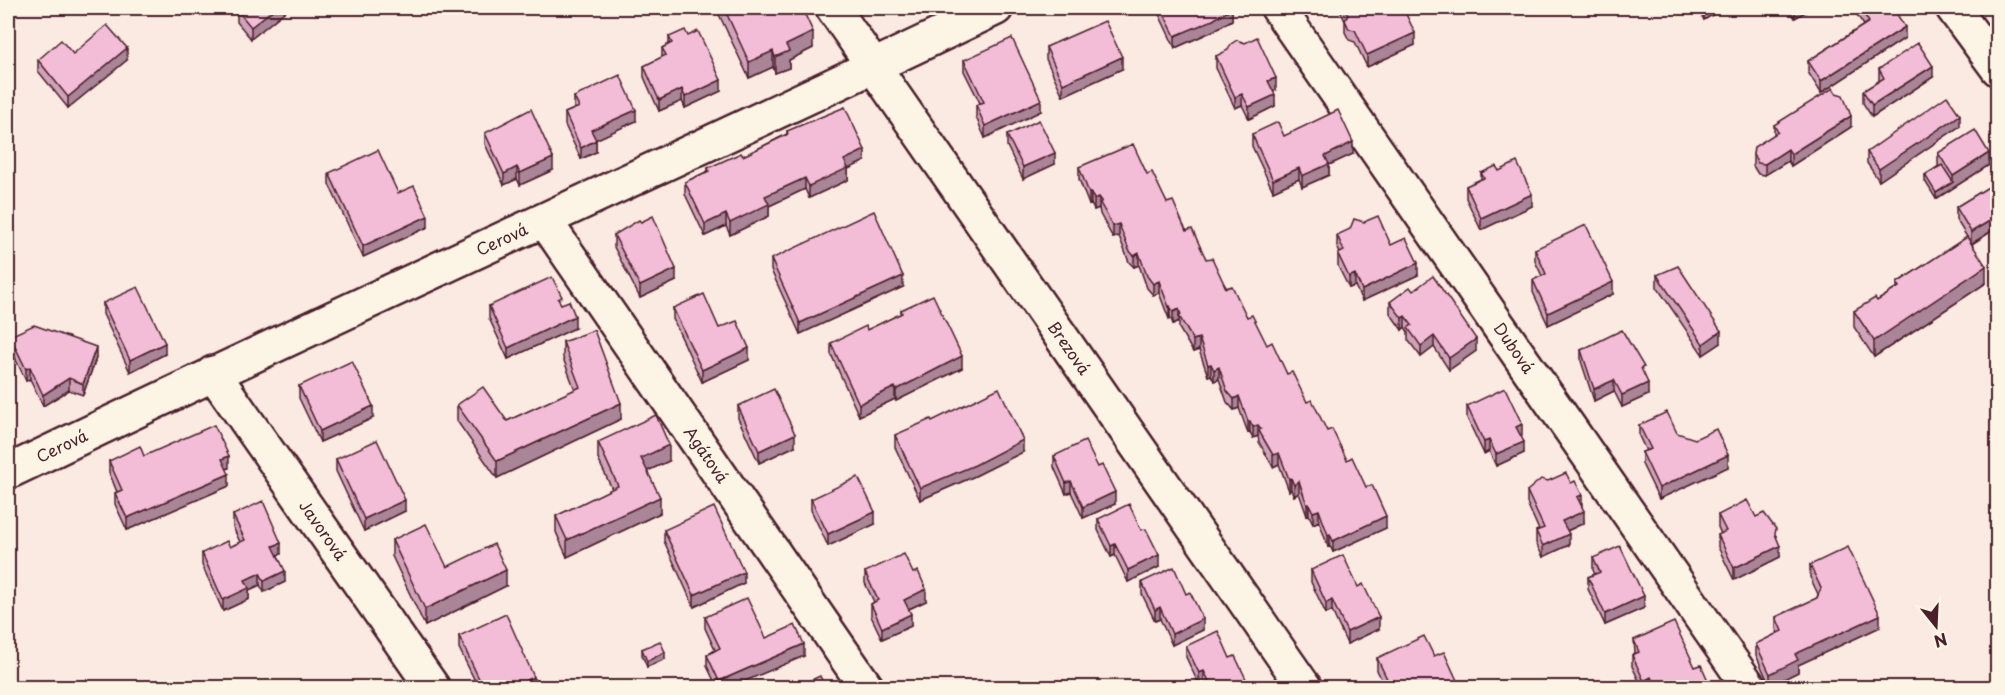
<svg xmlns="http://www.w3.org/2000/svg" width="2005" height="695" font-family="'Playpen Sans',sans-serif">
	<rect width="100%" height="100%" fill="#faeae2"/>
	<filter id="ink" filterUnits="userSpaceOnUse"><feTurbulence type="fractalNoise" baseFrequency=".0167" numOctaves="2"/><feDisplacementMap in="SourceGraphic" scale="12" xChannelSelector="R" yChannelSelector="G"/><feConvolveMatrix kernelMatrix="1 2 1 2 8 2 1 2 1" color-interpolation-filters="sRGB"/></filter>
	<g filter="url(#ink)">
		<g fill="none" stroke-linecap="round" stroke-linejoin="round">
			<!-- minor casing -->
			<g stroke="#4a1f2b" stroke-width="38">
				<g id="minor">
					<path id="s1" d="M833 8 1305 688"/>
					<path id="s2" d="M1278 8 1750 688"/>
					<path id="s3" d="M545 221 867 688"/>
					<path id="s4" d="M213 373 433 688"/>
					<path id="s5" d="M8 472C335 314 668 165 996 8"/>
				</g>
			</g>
			<!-- secondary casing -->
			<g stroke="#4a1f2b" stroke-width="38">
				<path id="secondary" d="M1953 8 1998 69"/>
			</g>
			<!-- minor -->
			<use href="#minor" stroke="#fcf5e5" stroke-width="33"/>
			<!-- secondary -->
			<use href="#secondary" stroke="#fcf5e5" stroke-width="33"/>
		</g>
		<!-- wall -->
		<g fill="#d1a3ba" stroke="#4a1f2b" stroke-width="1.5">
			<path d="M289 8 251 39 237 22V10Z"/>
			<path d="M716 8H802L813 48 789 60V68L775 73 773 67 749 78Z"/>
			<path d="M1158 8H1232V20L1213 31 1175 48 1158 12Z"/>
			<path d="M1339 8H1403L1415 45 1367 67 1355 42 1349 40 1345 32V21Z"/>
			<path d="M1697 8H1724L1704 20Z"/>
			<path d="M1788 8H1812L1795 18Z"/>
			<path d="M1852 8H1893L1905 38 1821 93 1808 72V61L1864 25Z"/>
			<path d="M669 37 721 91 685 108 682 101 659 111 644 77V66L662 57V48L669 44Z"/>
			<path d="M1046 47 1122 69 1063 96 1046 59Z"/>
			<path d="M73 54 127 60 68 108 38 71V60Z"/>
			<path d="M1216 56 1276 90 1273 91 1275 106 1249 119 1242 105 1235 108 1216 68Z"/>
			<path d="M964 60 1041 111 985 138 976 117V105L980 103 964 71Z"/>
			<path d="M1879 69 1933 77 1872 117 1863 103V91L1879 81Z"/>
			<path d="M574 97 636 121 596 139V152L581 159 565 125V113L574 109Z"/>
			<path d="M1774 125 1851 127 1791 166 1788 161 1765 175 1758 174 1753 166V154L1774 135Z"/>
			<path d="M1960 126 1879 181 1867 163V152Z"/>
			<path d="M787 131 865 161 848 169V180L809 198 805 189 769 206V216L730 235 726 226 705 236 685 194V182L708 171V168L743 156 787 134Z"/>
			<path d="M485 133 553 170 520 185 517 179 504 185 485 144Z"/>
			<path d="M1252 134 1284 136 1353 154 1329 165V175L1302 187 1299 179 1273 191 1252 146Z"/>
			<path d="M1007 135 1055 164 1023 179 1007 146Z"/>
			<path d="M1938 153 1989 165 1936 199 1925 181V175L1939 166 1938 165Z"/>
			<path d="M1079 167 1147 174 1347 460 1386 528 1333 552 1330 546 1328 547 1319 521 1313 524 1309 515 1307 516 1299 493 1294 496 1291 490 1289 491 1279 464 1273 467 1259 442 1258 436 1253 438 1250 432 1248 433 1239 408 1234 410 1227 402 1219 379 1214 381 1211 375 1208 376 1199 350 1193 352 1179 328V321L1173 324 1170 317 1169 319 1159 293 1153 295 1147 288 1139 265 1134 267 1129 262 1119 236 1113 238 1100 214 1099 208 1094 210 1091 204 1089 205 1079 179Z"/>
			<path d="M329 173 398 193 428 227 363 257 329 184Z"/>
			<path d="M1481 173 1532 206 1481 230 1466 198V186L1481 179Z"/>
			<path d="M1998 181V233L1995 229 1972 244 1986 283 1874 357 1854 327V311L1877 301 1897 288V283L1967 237 1956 219V207Z"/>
			<path d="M614 235 676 281 640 298 614 247Z"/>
			<path d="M1337 235 1391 245 1418 275 1362 301 1355 286 1349 288 1338 266V254L1340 253 1337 247Z"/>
			<path d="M1535 249 1613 294 1548 325 1533 292V280L1542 276 1535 261Z"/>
			<path d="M771 259 903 287 800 334 771 270Z"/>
			<path d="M1657 275 1721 343 1703 355 1657 287Z"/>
			<path d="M1413 291 1476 351 1449 370 1434 347 1421 357 1408 340V332L1405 327 1402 330 1390 313V302Z"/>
			<path d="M103 303 165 354 130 372 103 314Z"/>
			<path d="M489 306 575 328 508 359 489 318Z"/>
			<path d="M673 308 719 328 749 360 702 382 673 319Z"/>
			<path d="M901 310 962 368 896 401 895 399 859 416 831 354V343L867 330 901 314Z"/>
			<path d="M10 336 96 358 83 395 69 390 43 406 30 379 26 381 10 347Z"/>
			<path d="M563 342 621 419 497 478 457 421V405L507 421 575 390 563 358Z"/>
			<path d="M1581 350 1644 374 1648 395 1622 407 1614 391 1594 401 1581 361Z"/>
			<path d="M299 386 373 418 320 442 299 398Z"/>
			<path d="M738 406 795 446 759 463 738 418Z"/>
			<path d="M1467 406 1522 436H1521L1524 453 1496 466 1489 451 1484 454 1467 418Z"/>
			<path d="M932 421 1023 452 975 476 920 500 895 447V435Z"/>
			<path d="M1639 425 1677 433 1728 467 1659 499 1642 464V452L1646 451 1639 436Z"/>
			<path d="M598 442 669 461 647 471 660 513 567 557 556 532V516L612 489 598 459Z"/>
			<path d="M144 456 229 468 226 469 229 486 127 530 115 504V493L117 492 109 472V461Z"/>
			<path d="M1054 456 1115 504 1083 518 1071 492 1066 494 1054 467Z"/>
			<path d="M336 459 405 511 364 531 336 471Z"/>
			<path d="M1527 491 1582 507 1584 523 1567 531 1569 545 1543 557 1536 543V531L1539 530 1527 503Z"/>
			<path d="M811 499 875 524 828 546 811 510Z"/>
			<path d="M233 515 281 554 278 556 285 582 264 592 260 585 249 590V599L223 611 202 565V553L230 547 240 542 233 527Z"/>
			<path d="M1718 515 1756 517 1776 536 1780 557 1734 580 1718 547V535L1721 534 1718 527Z"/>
			<path d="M1098 519 1159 567 1128 582 1115 555 1111 557 1098 530Z"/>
			<path d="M664 530 744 583 694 607 664 541Z"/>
			<path d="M392 540 447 567 506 586 425 626 392 556Z"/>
			<path d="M1593 558 1644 608 1605 625 1588 589V577L1595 574 1593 570Z"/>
			<path d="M1810 565 1880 627 1798 665V672L1770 686 1756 655V644L1778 633 1776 629V617L1817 598 1818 594 1810 577Z"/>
			<path d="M1311 570 1379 629 1347 644 1332 611 1326 614 1311 582Z"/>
			<path d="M865 572 926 601 909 609 911 626 882 639 871 616V604L874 602 865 583Z"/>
			<path d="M1142 582 1186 594 1203 630 1172 645 1160 619 1155 621 1142 594Z"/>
			<path d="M705 617 766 638 804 656 731 687H717L707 666V655L715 650 705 628Z"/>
			<path d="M459 636 534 687H478L459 648Z"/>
			<path d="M1634 640 1695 667 1711 687H1642L1632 666V655L1635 653Z"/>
			<path d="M1186 646 1230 658 1248 687H1206L1204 682 1199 685 1186 657Z"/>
			<path d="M642 649 665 659 647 667 642 655Z"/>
			<path d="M1434 656 1460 687H1385L1377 670V658Z"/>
		</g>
		<!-- shaded-wall -->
		<g fill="#aa8497" stroke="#4a1f2b" stroke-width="1.5">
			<path d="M275 8H289L251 39V27Z"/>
			<path d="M1232 8V20L1213 31 1175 48V36Z"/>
			<path d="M1704 8H1724L1704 20Z"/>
			<path d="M1795 8H1812L1795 18Z"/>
			<path d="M1905 27V38L1821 93V81Z"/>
			<path d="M813 32V48L789 60V68L775 73V57L786 45Z"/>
			<path d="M1415 33V45L1367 67V55Z"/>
			<path d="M127 48V60L68 108V97Z"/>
			<path d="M773 51V67L749 78V62Z"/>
			<path d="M1122 57V69L1063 96V84Z"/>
			<path d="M1933 66V77L1872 117V105Z"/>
			<path d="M1276 78V90L1268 93V81Z"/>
			<path d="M721 80V91L685 108V97Z"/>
			<path d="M682 89V101L659 111V100Z"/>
			<path d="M1242 94V105L1235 108V97Z"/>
			<path d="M1275 95V106L1249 119V107Z"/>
			<path d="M1041 100V111L985 138V126Z"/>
			<path d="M636 110V121L591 142V130Z"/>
			<path d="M1960 115V126L1879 181V169Z"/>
			<path d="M1851 116V127L1791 166V154Z"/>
			<path d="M596 140V152L581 159V148Z"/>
			<path d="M1353 142V154L1329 165V175L1302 187V176L1325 156Z"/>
			<path d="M1788 149V161L1765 175V164Z"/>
			<path d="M865 150V161L848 169V180L809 198V186L844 160Z"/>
			<path d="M1055 153V164L1023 179V167Z"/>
			<path d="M1989 153V165L1936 199V193L1953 182V176Z"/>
			<path d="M553 158V170L520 185V173Z"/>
			<path d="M517 167V179L504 185V174Z"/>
			<path d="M1299 168V179L1273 191V180Z"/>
			<path d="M805 178V189L769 206V216L730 235V223L765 196Z"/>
			<path d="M1089 193H1091V204L1089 205Z"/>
			<path d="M1532 194V206L1481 230V218Z"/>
			<path d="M1099 197V208L1094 210V199Z"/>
			<path d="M726 214V226L705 236V224Z"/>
			<path d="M428 216V227L363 257V246Z"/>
			<path d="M1998 216V227L1995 224V229L1971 244V232Z"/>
			<path d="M1119 224V236L1113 238V226Z"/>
			<path d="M1139 253V265L1134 267V256Z"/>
			<path d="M1418 263V275L1362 301V290Z"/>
			<path d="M1986 266V283L1874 357V341Z"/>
			<path d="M676 269V281L640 298V286Z"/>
			<path d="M1355 274V286L1349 288V277Z"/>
			<path d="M903 276V287L800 334V323Z"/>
			<path d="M1159 281V293L1153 295V284Z"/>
			<path d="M1613 282V294L1548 325V313Z"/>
			<path d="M1170 306V317L1169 319V307Z"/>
			<path d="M1179 309V321L1173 324V312Z"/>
			<path d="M575 316V328L508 359V348Z"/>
			<path d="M1405 316V327L1402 330V318Z"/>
			<path d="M1721 331V343L1703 355V344Z"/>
			<path d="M1434 336V347L1421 357V346Z"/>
			<path d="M1199 338V350L1193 352V340Z"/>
			<path d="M1476 339V351L1449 370V358Z"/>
			<path d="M165 343V354L130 372V360Z"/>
			<path d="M96 347V358L83 395V384Z"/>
			<path d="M749 348V360L702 382V370Z"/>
			<path d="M962 356V368L896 401V390Z"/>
			<path d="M1211 364V375L1208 376V365Z"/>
			<path d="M30 367V379L26 381V369Z"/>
			<path d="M1219 367V379L1214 381V370Z"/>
			<path d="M69 378V390L43 406V395Z"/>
			<path d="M1614 380V391L1594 401V389Z"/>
			<path d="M1648 383V395L1622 407V395Z"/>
			<path d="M895 387V399L859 416V404Z"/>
			<path d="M1239 396V408L1234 410V399Z"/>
			<path d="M621 403V419L497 478V461Z"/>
			<path d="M373 406V418L320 442V431Z"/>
			<path d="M1248 421H1250V432L1248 433Z"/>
			<path d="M1522 424V436L1516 439V427Z"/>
			<path d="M1258 425V436L1253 438V427Z"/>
			<path d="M795 434V446L759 463V451Z"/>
			<path d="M1023 440V452L975 476 920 500V488Z"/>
			<path d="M1489 440V451L1484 454V442Z"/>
			<path d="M1524 442V453L1496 466V454Z"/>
			<path d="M669 445V461L641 474V458Z"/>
			<path d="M1279 453V464L1273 467V455Z"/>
			<path d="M1728 455V467L1659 499V488Z"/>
			<path d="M229 456V468L222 471V459Z"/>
			<path d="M229 474V486L127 530V518Z"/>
			<path d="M1291 478V490L1289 491V479Z"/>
			<path d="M1071 481V492L1066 494V483Z"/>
			<path d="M1299 481V493L1294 496V485Z"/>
			<path d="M1115 492V504L1083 518V507Z"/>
			<path d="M1582 495V507L1577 497Z"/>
			<path d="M660 497V513L567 557V540Z"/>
			<path d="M405 500V511L364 531V519Z"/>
			<path d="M1309 504V515L1307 516V505Z"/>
			<path d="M1319 510V521L1313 524V512Z"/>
			<path d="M1584 511V523L1562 533V521Z"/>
			<path d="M875 512V524L828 546V534Z"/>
			<path d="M1386 516V528L1333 552V541Z"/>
			<path d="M1330 534V546L1328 547V535Z"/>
			<path d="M1569 534V545L1543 557V546Z"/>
			<path d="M281 543V554L273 557V546Z"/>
			<path d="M1115 544V555L1111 557V546Z"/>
			<path d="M1780 546V557L1734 580V568Z"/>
			<path d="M1159 555V567L1128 582V570Z"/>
			<path d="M506 570V586L425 626V609Z"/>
			<path d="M285 571V582L264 592V581Z"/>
			<path d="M744 572V583L694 607V595Z"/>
			<path d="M260 573V585L249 590V599L223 611V600L245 580Z"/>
			<path d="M926 589V601L904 611V600Z"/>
			<path d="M1644 596V608L1605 625V614Z"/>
			<path d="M1332 600V611L1326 614V603Z"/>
			<path d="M1160 607V619L1155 621V610Z"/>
			<path d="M911 614V626L882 639V628Z"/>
			<path d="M1880 615V627L1798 665V672L1770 686V674L1795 654Z"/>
			<path d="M1379 617V629L1347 644V632Z"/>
			<path d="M1203 619V630L1172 645V634Z"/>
			<path d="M804 644V656L731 687H719V681Z"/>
			<path d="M665 652V659L647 667V661Z"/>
			<path d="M1204 671V682L1199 685V673Z"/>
			<path d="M534 677V687H511Z"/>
			<path d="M1651 677V687H1644V681Z"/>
			<path d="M489 679V687H481V683Z"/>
			<path d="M1674 680V687H1656Z"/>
			<path d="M1248 683V687H1237Z"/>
		</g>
		<!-- building -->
		<g fill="#f3bdd8" stroke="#4a1f2b" stroke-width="1.5">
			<path d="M240 8H275L251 27 237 10Z"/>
			<path d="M724 8H802L813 32 786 45 789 51 775 57 773 51 749 62Z"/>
			<path d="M1161 8H1232L1213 20 1175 36Z"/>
			<path d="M1344 8H1403L1415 33 1367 55 1355 30 1349 29 1345 20 1348 15Z"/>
			<path d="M1860 8H1893L1905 27 1821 81 1808 61 1869 22Z"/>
			<path d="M1105 21 1122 57 1063 84 1046 47Z"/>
			<path d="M107 25 127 48 68 97 38 60 61 40 73 54Z"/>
			<path d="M685 30 688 36 698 31 721 80 685 97 682 89 659 100 644 66 666 55 662 48 672 43 669 37Z"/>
			<path d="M1257 37 1276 78 1268 81 1275 95 1249 107 1242 94 1235 97 1216 56 1228 50 1231 44 1237 40 1245 43Z"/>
			<path d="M1012 38 1041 100 985 126 976 105 984 102 964 60Z"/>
			<path d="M1918 43 1933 66 1872 105 1863 91 1884 78 1879 69Z"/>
			<path d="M620 75 636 110 591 130 596 140 581 148 565 113 579 107 574 97Z"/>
			<path d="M1833 88 1836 93 1843 95 1851 116 1791 154 1788 149 1765 164 1758 163 1753 154 1754 147 1778 132 1774 125Z"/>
			<path d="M1947 96 1960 115 1879 169 1867 152Z"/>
			<path d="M845 107 865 150 844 160 848 168 809 186 805 178 765 196 769 204 730 223 726 214 705 224 685 182 709 171 708 168 741 153 743 156 788 134 787 131Z"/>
			<path d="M531 109 553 158 520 173 517 167 504 174 485 133Z"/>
			<path d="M1338 110 1353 142 1325 156 1329 164 1302 176 1299 168 1273 180 1252 134 1278 122 1284 136Z"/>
			<path d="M1039 120 1055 153 1023 167 1007 135Z"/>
			<path d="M1975 130 1989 153 1953 176 1938 153Z"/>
			<path d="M1133 144 1147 174 1152 172 1167 203 1173 201 1186 231 1192 229 1206 259 1212 258 1226 288 1232 286 1247 317 1252 315 1267 345 1272 342 1287 374 1292 372 1307 402 1312 400 1327 431 1332 429 1347 460 1352 457 1366 487 1372 485 1386 516 1333 541 1330 534 1328 535 1319 510 1313 512 1309 504 1307 505 1299 481 1294 485 1291 478 1289 479 1279 453 1273 455 1259 431 1261 429 1258 425 1253 427 1250 421H1248L1239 396 1234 399 1227 391 1219 367 1214 370 1211 364 1208 365 1199 338 1193 340 1179 316 1181 315 1179 309 1173 312 1170 306 1169 307 1159 281 1153 284 1147 276 1139 253 1134 256 1129 250 1119 224 1113 226 1100 203 1102 201 1099 197 1094 199 1091 193H1089L1079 167Z"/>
			<path d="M378 150 398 193 414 186 428 216 363 246 329 173Z"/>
			<path d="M1517 162 1532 194 1481 218 1466 186 1484 178 1481 173 1496 166 1499 171Z"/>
			<path d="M1942 165 1953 182 1936 193 1925 175Z"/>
			<path d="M1998 181V216L1971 232 1956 207Z"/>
			<path d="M874 211 903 276 800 323 771 259Z"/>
			<path d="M653 216 676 269 640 286 614 235 639 220 641 222Z"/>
			<path d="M1378 216 1391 245 1406 238 1418 263 1362 290 1355 274 1349 277 1338 254 1344 251 1337 235 1350 229 1354 219 1364 222Z"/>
			<path d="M1586 225 1613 282 1548 313 1533 280 1546 274 1535 249Z"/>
			<path d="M1967 237 1986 266 1874 341 1854 311 1875 298 1877 301 1899 287 1897 283Z"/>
			<path d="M1678 266 1721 331 1703 344 1657 275Z"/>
			<path d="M1433 276 1476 339 1449 358 1434 336 1421 346 1408 328 1412 325 1405 316 1402 318 1390 302 1410 287 1413 291Z"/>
			<path d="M552 277 562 297 558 299 561 304 569 301 575 316 508 348 489 306Z"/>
			<path d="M138 287 165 343 130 360 103 303Z"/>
			<path d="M704 294 719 328 737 321 749 348 702 370 673 308Z"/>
			<path d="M933 295 962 356 896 390 895 387 859 404 831 343 866 326 867 330 902 313 901 310Z"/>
			<path d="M34 325 96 347 83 384 69 378 43 395 30 367 26 369 10 336Z"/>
			<path d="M594 330 621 403 497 461 457 405 483 387 507 421 580 387 563 342Z"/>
			<path d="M1622 330 1644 367 1641 368 1648 383 1622 395 1614 380 1594 389 1581 350Z"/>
			<path d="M352 361 373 406 320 431 299 386Z"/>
			<path d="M999 388 1023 440 975 465 920 488 895 435 931 419 932 421Z"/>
			<path d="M1505 388 1522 424 1516 427 1524 442 1496 454 1489 440 1484 442 1467 406Z"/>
			<path d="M774 389 795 434 759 451 738 406Z"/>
			<path d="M1667 412 1677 433 1695 439 1716 429 1728 455 1659 488 1642 452 1651 449 1639 425Z"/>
			<path d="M656 415 669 445 641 458 660 497 567 540 556 516 618 486 598 442Z"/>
			<path d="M214 425 229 456 222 459 229 474 127 518 115 493 122 490 109 461 140 446 144 456Z"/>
			<path d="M377 440 405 500 364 519 336 459Z"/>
			<path d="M1085 441 1098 467 1102 465 1115 492 1083 507 1071 481 1066 483 1054 456Z"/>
			<path d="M1566 473 1571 483 1575 481 1582 495 1577 497 1584 511 1562 521 1569 534 1543 546 1536 531 1544 528 1527 491 1541 479 1548 481Z"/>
			<path d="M858 477 875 512 828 534 811 499Z"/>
			<path d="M1747 500 1756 517 1764 513 1776 529 1775 534 1780 546 1734 568 1718 535 1726 531 1718 515Z"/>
			<path d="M263 501 281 543 273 546 285 571 264 581 260 573 245 580 249 588 223 600 202 553 227 541 230 547 245 540 233 515Z"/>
			<path d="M1129 504 1141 530 1146 529 1159 555 1128 570 1115 544 1111 546 1098 519Z"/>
			<path d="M714 507 744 572 694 595 664 530Z"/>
			<path d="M426 524 447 567 494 544 506 570 425 609 392 540Z"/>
			<path d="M1620 546 1644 596 1605 614 1588 577 1600 572 1593 558Z"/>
			<path d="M1848 547 1880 615 1795 654 1798 660 1770 674 1756 644 1782 631 1776 617 1817 598 1821 588 1810 565Z"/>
			<path d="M904 554 913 573 918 571 926 589 904 600 911 614 882 628 871 604 878 600 865 572Z"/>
			<path d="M1343 555 1358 587 1363 584 1379 617 1347 632 1332 600 1326 603 1311 570Z"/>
			<path d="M1174 567 1186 594 1190 592 1203 619 1172 634 1160 607 1155 610 1142 582Z"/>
			<path d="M747 598 766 638 795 625 804 644 719 681 707 655 720 648 705 617Z"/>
			<path d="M506 614 534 677 511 687H493L489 679 481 683 459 636Z"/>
			<path d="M1674 622 1695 667 1701 665 1711 687H1678L1674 680 1656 687 1651 677 1644 681 1632 655 1639 652 1634 640Z"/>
			<path d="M1218 631 1230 658 1235 656 1248 683 1237 687H1212L1204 671 1199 673 1186 646Z"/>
			<path d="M1424 636 1434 656 1444 652 1460 687H1391L1377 658Z"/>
			<path d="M660 641 665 652 647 661 642 649Z"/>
			<path d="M820 676 825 687H796Z"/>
		</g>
	</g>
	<g text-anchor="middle" stroke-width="4.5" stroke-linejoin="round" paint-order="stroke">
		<!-- street labels -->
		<g font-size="16" fill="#4a1f2b" stroke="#fcf5e5">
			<text dy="6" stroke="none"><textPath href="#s5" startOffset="546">Cerová</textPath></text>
			<text dy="6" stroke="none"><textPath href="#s1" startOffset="414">Brezová</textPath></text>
			<text dy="6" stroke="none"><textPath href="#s2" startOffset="414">Dubová</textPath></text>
			<text dy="6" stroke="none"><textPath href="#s5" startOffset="60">Cerová</textPath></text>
			<text dy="6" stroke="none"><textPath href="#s3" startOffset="284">Agátová</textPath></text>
			<text dy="6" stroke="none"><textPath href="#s4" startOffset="192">Javorová</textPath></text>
		</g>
	</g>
	<!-- margin -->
	<rect width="2005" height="695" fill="none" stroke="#fcf5e5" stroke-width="30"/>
	<rect x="15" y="15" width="1975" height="665" fill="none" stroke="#4a1f2b" stroke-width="2" filter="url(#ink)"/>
	<!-- north arrow -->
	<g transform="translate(1936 626) rotate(162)" stroke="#fcf5e5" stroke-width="4.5" paint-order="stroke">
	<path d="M0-4.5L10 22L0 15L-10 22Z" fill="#4a1f2b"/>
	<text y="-9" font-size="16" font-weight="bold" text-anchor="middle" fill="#4a1f2b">N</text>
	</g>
</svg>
